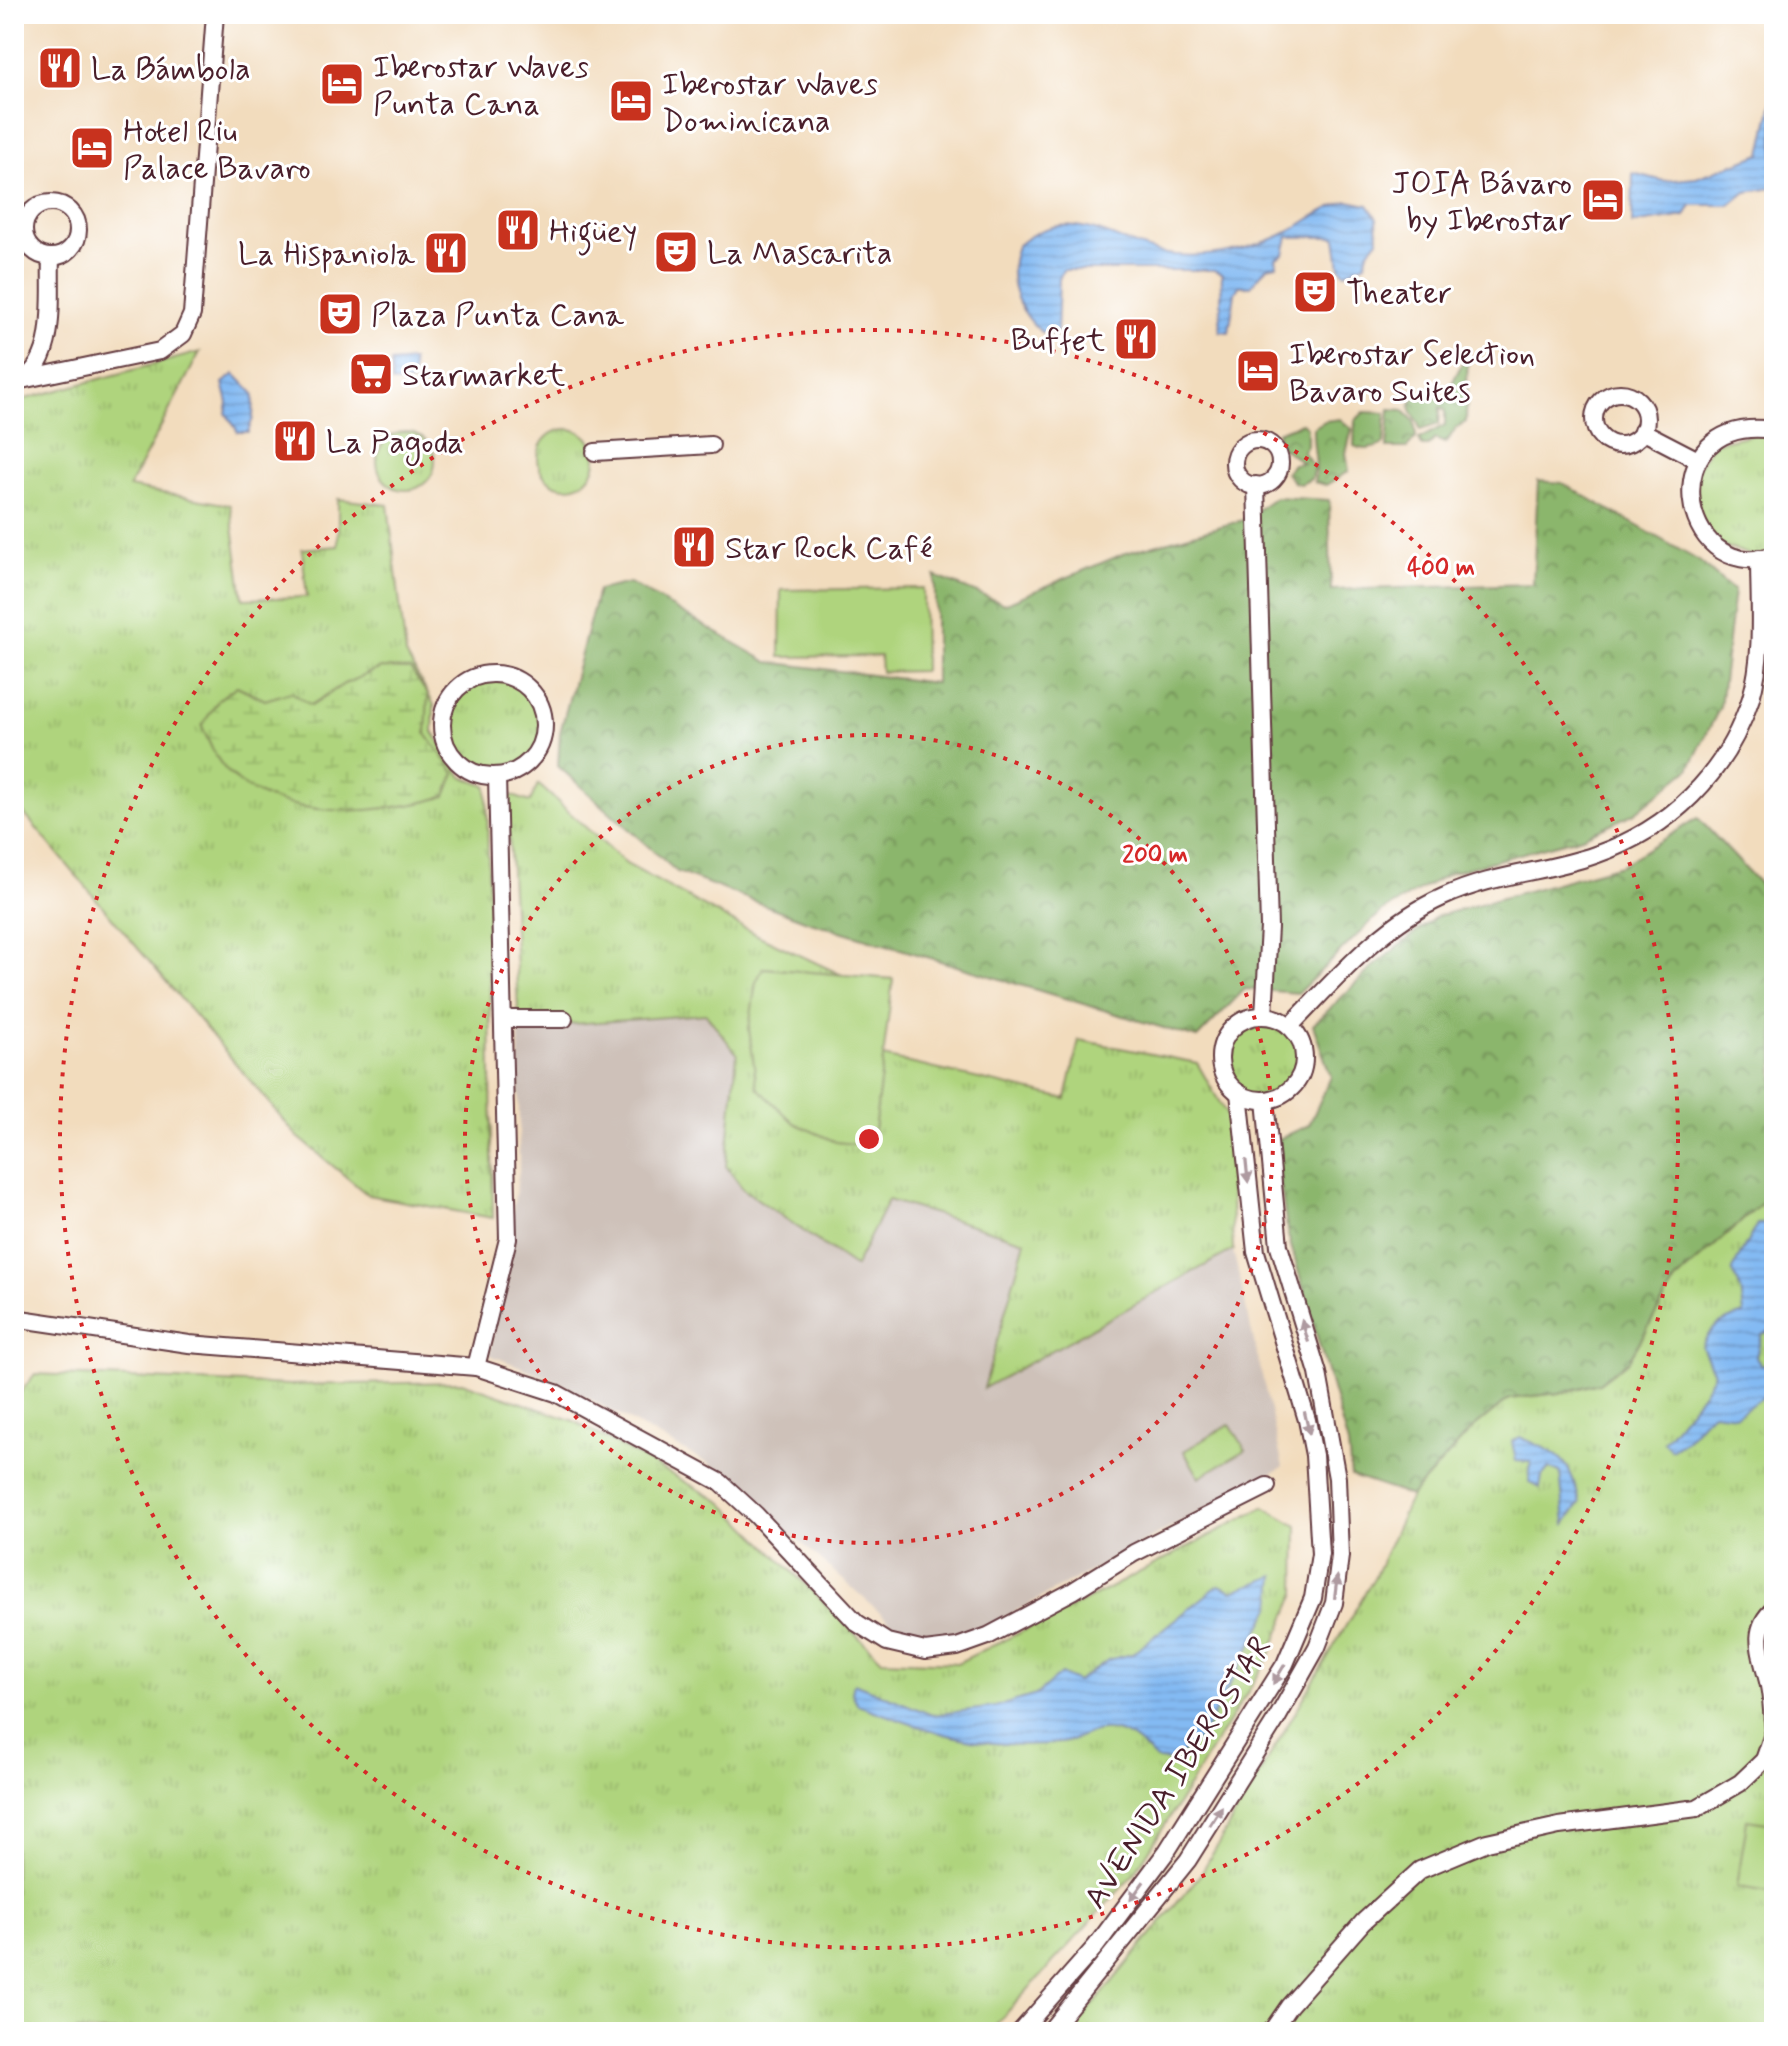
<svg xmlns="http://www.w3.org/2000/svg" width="1788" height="2046" font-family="Mynerve,sans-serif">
	<defs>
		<pattern id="grass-tufts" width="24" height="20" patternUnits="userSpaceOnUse" patternTransform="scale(2)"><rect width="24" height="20" fill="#afd47d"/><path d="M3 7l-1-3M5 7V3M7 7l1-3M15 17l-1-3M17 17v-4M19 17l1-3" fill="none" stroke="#98b66c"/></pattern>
		<pattern id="forest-crowns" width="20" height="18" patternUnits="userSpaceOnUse" patternTransform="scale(2)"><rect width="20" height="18" fill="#8bb66c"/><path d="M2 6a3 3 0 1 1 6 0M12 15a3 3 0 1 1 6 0" fill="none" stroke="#749359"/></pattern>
		<pattern id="wetland-marsh" width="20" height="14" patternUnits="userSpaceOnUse" patternTransform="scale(2)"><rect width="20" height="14" fill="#afd47d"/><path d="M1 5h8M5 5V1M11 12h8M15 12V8" fill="none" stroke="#98b66c"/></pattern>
		<pattern id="water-rules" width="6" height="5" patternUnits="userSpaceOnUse" patternTransform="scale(2)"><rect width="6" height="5" fill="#83baf3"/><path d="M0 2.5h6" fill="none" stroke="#739fd0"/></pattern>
	</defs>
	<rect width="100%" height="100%" fill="#fff"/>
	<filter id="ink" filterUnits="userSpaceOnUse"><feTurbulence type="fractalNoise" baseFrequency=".0125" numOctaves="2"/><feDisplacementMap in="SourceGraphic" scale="16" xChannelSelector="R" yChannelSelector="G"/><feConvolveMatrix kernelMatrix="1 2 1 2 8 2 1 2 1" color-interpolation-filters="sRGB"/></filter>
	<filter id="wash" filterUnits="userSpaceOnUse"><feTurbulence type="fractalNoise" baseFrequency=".006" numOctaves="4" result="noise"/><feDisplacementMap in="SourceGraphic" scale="32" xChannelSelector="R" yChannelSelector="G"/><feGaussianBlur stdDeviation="1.8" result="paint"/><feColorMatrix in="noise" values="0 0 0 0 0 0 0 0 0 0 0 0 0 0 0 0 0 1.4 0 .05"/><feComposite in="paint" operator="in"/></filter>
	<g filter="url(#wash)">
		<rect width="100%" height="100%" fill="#f2dcbd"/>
		<!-- industrial -->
		<path fill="#cec1b9" d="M706 1013 737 1054 726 1166 743 1189 855 1266 888 1200 1025 1241 985 1387 1233 1250 1283 1467 981 1630 911 1640 718 1469 555 1380 490 1355 519 1171V1028Z"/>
		<!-- grass -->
		<g fill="url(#grass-tufts)" stroke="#7c7a54" stroke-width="2">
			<path d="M200 352 129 487 230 505 243 599 307 597 302 549 338 546V499L388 505 406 655 434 705 433 732 462 777 487 786 493 1218 368 1195 297 1136 14 802V402Z"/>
			<circle cx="567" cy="458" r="29"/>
			<path d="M1774 430V555L1759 558 1709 541 1690 480 1713 443Z"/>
			<circle cx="406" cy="461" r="29"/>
			<circle cx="493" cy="725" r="51"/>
			<path d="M538 784 626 864 755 934 842 975 763 968 872 1145 883 1057 1066 1099 1079 1040 1197 1063 1228 1117 1233 1250 984 1388 1025 1241 888 1200 855 1267 743 1189 726 1166 737 1054 706 1014 519 1028 507 794 530 802Z"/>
			<circle cx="1262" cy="1058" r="42"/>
			<path d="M1774 1192V2032H1071L1200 1875 1375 1576 1411 1496 1471 1430 1509 1399 1559 1393 1599 1383 1629 1360 1675 1281Z"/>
			<path d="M35 1374 289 1385 462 1382 574 1421 722 1502 882 1660 957 1663 1089 1599 1264 1507 1297 1526 1296 1593 1268 1659 1135 1873 989 2032H14V1401Z"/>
		</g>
		<!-- forest -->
		<g fill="url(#forest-crowns)" stroke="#6a6a4c" stroke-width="2">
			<path d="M1468 352 1466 422 1456 428 1446 443 1435 439 1428 446H1422L1419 439 1445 425V411L1440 407 1439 424 1420 430C1419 417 1403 410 1415 398H1448V391Z"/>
			<path d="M1390 409 1403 410 1414 421 1416 438 1407 448H1387Z"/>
			<path d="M1364 412 1386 413 1384 444C1375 449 1363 451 1354 446L1355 421Z"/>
			<path d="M1340 419 1352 429 1346 453 1349 471 1326 485 1314 482C1319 464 1312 447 1313 428L1325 421Z"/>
			<path d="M1302 423 1307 427V445L1303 451 1314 467 1311 479 1301 484 1294 482 1286 473 1293 464 1303 463 1281 447 1277 432Z"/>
			<path d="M1538 481 1562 483 1699 561 1734 591 1720 707 1689 769 1635 813 1582 837 1450 873 1381 912 1298 993 1245 989 1197 1038 807 921 677 872 558 766 560 733 598 590 630 583 768 662 935 683V576L1004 604 1123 554 1243 520 1275 497 1329 500 1331 590 1533 584Z"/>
			<path d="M1698 818 1774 899V1192L1675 1281 1629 1360 1599 1383 1559 1393 1509 1399 1471 1430 1411 1496 1351 1476 1348 1445 1288 1235 1274 1141 1309 1125 1331 1077 1313 1025 1375 965 1437 916 1621 865Z"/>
		</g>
		<!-- wetland -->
		<path fill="url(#wetland-marsh)" stroke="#7c7a54" stroke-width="2" d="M381 668 410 669 428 695 426 734 455 773 446 796C386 815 279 822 230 774 216 761 209 743 202 726L219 699 237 686 265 700 291 692 311 705 344 684Z"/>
		<!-- garden -->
		<g fill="#afd47d" stroke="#7c7a54" stroke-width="2">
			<path d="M923 588 924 671 881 672 880 656 780 657 781 590Z"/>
			<path d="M763 968 893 979 872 1146 836 1142 794 1123 757 1087 749 1029 756 982Z"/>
			<path d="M1230 1424 1246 1450 1199 1477 1184 1451Z"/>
			<path d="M1747 1820 1774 1824 1770 1892 1737 1887Z"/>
		</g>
		<!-- water -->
		<g fill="url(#water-rules)" stroke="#666c8f" stroke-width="2">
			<path d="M1774 93V188L1746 192 1730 205H1691L1685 216 1632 224 1633 173 1664 181 1696 178 1761 154Z"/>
			<path d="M1348 201 1368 205 1377 218 1378 240 1368 252 1365 263 1345 273 1340 267 1336 237H1288L1284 254 1276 258 1277 265 1267 267 1251 286H1239L1235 293 1229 332 1220 331 1222 274 1214 270H1063L1059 279 1057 334 1041 332C1016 308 1005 279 1017 246 1069 200 1112 244 1167 254 1205 260 1255 249 1288 232 1308 221 1326 207 1348 201Z"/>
			<path d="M412 361 413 382 392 383 391 363Z"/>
			<path d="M235 374 254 394 253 418 248 432H238L226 413 228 403 223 383Z"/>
			<path d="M1774 1223V1330L1762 1334 1756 1357 1762 1365 1774 1361V1390L1736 1415 1712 1412C1696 1425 1691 1440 1671 1450L1663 1442 1703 1393 1714 1373 1702 1347C1710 1326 1724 1320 1744 1314L1741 1289 1732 1270 1757 1224Z"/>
			<path d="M1520 1437C1562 1456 1568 1456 1580 1503L1565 1524 1560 1472 1549 1468 1542 1476 1540 1488 1529 1482 1531 1462 1516 1461 1512 1442Z"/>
			<path d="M1275 1576 1272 1606 1202 1736 1173 1761 1157 1760C1141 1744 1126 1728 1101 1730 1087 1731 1074 1742 1060 1743 979 1751 933 1732 858 1705L852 1693 854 1683 932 1715 995 1707 1036 1695 1061 1674 1077 1682 1108 1660 1132 1654 1219 1585 1233 1591Z"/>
		</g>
	</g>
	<g filter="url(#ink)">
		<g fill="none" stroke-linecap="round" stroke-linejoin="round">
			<!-- minor casing -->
			<g stroke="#633b41" stroke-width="20">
				<g id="minor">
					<circle cx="51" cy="230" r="27"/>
					<path d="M26 379 160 351 183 334 192 314 215 14"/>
					<path d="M14 384C60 367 49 296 51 257"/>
					<circle cx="1620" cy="419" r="26"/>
					<path d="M1774 430C1651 412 1677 588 1774 555"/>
					<path d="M1642 431 1698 460"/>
					<circle cx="1257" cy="463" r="23"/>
					<path d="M595 452 711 445"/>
					<path d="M1256 485 1269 927 1264 1015"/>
					<circle cx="493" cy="725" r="51"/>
					<circle cx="1262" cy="1058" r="42"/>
					<path d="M503 1019H564"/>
					<path d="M1290 1026C1336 979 1382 924 1443 897 1495 873 1544 873 1595 855 1670 829 1726 775 1751 698 1764 654 1759 603 1759 558"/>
					<path d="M14 1318 189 1344 476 1367 556 1393 720 1482 756 1515 857 1623 887 1642 925 1651 957 1647 988 1636 1073 1591 1134 1553 1267 1486"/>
					<path d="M476 1367 508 1239 497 776"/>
					<path d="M1774 1609C1748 1631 1763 1658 1769 1686 1772 1701 1772 1716 1774 1731"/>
					<path d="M1020 2032 1096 1946 1167 1851 1285 1664 1313 1598 1320 1554 1314 1455 1307 1420 1256 1252 1239 1093"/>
					<path d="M1049 2032 1188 1860 1276 1720 1317 1647 1334 1603 1340 1556 1337 1478 1318 1373 1279 1246 1265 1100"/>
					<path d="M1271 2032 1289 2006 1363 1922 1420 1870 1487 1842 1559 1826 1697 1808 1740 1783 1764 1760 1774 1731"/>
				</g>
			</g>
			<!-- minor -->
			<use href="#minor" stroke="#fff" stroke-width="16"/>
		</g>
		<!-- one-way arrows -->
		<defs><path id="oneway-solid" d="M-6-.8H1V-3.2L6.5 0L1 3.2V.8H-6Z" transform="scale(2)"/></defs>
		<g fill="#ae9aa0">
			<use href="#oneway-solid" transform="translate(1247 1171) rotate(84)"/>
			<use href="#oneway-solid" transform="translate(1305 1331) rotate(-107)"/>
			<use href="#oneway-solid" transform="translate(1307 1423) rotate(77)"/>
			<use href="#oneway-solid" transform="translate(1336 1587) rotate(-83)"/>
			<use href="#oneway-solid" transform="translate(1279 1674) rotate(121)"/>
			<use href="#oneway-solid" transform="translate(1216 1816) rotate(-58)"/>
			<use href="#oneway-solid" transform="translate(1137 1891) rotate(126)"/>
		</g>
	</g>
	<!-- distance rings -->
	<g fill="none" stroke="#d62828" stroke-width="4" stroke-dasharray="4 8">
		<circle cx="869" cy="1139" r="404"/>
		<circle cx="869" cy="1139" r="809"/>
	</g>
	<!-- icons -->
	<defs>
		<g id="restaurant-square" transform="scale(2.3)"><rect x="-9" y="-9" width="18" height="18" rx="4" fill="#c8321e" stroke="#fff"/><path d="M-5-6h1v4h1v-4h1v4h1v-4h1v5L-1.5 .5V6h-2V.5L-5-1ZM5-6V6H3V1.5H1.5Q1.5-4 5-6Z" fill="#fff"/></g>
		<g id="hotel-square" transform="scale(2.3)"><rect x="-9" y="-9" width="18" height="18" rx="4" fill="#c8321e" stroke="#fff"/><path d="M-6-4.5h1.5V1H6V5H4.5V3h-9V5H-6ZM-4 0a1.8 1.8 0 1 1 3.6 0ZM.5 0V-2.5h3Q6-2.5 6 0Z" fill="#fff"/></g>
		<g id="theatre-square" transform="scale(2.3)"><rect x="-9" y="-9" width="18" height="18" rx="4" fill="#c8321e" stroke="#fff"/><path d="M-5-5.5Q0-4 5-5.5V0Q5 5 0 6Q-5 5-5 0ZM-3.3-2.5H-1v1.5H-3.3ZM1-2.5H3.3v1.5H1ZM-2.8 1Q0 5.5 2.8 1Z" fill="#fff"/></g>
		<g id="supermarket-square" transform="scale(2.3)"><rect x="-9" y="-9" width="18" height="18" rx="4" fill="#c8321e" stroke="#fff"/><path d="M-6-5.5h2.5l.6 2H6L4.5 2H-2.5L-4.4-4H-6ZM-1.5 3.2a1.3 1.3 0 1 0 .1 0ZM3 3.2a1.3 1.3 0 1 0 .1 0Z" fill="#fff"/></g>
	</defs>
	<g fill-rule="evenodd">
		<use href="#restaurant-square" x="60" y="68"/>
		<use href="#hotel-square" x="342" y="84"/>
		<use href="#hotel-square" x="631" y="101"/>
		<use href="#hotel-square" x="92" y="148"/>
		<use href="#hotel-square" x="1603" y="200"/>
		<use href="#restaurant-square" x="518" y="230"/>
		<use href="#theatre-square" x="676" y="252"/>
		<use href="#restaurant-square" x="446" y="253"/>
		<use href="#theatre-square" x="1315" y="292"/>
		<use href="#theatre-square" x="340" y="314"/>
		<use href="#restaurant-square" x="1136" y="339"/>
		<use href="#hotel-square" x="1258" y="371"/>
		<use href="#supermarket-square" x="371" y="374"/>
		<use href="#restaurant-square" x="295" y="441"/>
		<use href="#restaurant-square" x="694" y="547"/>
	</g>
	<g text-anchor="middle" stroke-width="6" stroke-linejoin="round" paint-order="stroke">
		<!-- poi labels -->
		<g font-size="32" fill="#4a1f2b" stroke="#fff" text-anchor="start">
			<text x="373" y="77">Iberostar Waves<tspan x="373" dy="37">Punta Cana</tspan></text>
			<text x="91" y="79">La Bámbola</text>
			<text x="662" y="94">Iberostar Waves<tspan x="662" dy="37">Dominicana</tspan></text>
			<text x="123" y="141">Hotel Riu<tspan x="123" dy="37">Palace Bavaro</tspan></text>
			<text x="1572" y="193" text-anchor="end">JOIA Bávaro<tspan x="1572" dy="37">by Iberostar</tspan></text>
			<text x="549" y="241">Higüey</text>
			<text x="707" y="263">La Mascarita</text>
			<text x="415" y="264" text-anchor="end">La Hispaniola</text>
			<text x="1346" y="303">Theater</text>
			<text x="371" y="325">Plaza Punta Cana</text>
			<text x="1105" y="350" text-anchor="end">Buffet</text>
			<text x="1289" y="364">Iberostar Selection<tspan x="1289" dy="37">Bavaro Suites</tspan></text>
			<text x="402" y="385">Starmarket</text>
			<text x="326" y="452">La Pagoda</text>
			<text x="725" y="558">Star Rock Café</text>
		</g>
		<!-- street labels -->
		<g font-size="32" fill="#4a1f2b" stroke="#fff">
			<text transform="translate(1177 1772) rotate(-57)" y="11">AVENIDA IBEROSTAR</text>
		</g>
	</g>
	<circle cx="869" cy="1139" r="12" fill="#d62828" stroke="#fff" stroke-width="4"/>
	<g font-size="24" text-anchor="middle" font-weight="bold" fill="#d62828" stroke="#fff" stroke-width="6" stroke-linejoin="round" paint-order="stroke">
		<text x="1441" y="575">400 m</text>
		<text x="1155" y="862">200 m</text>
	</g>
	<!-- margin -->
	<rect width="1788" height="2046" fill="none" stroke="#fff" stroke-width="48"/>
</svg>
